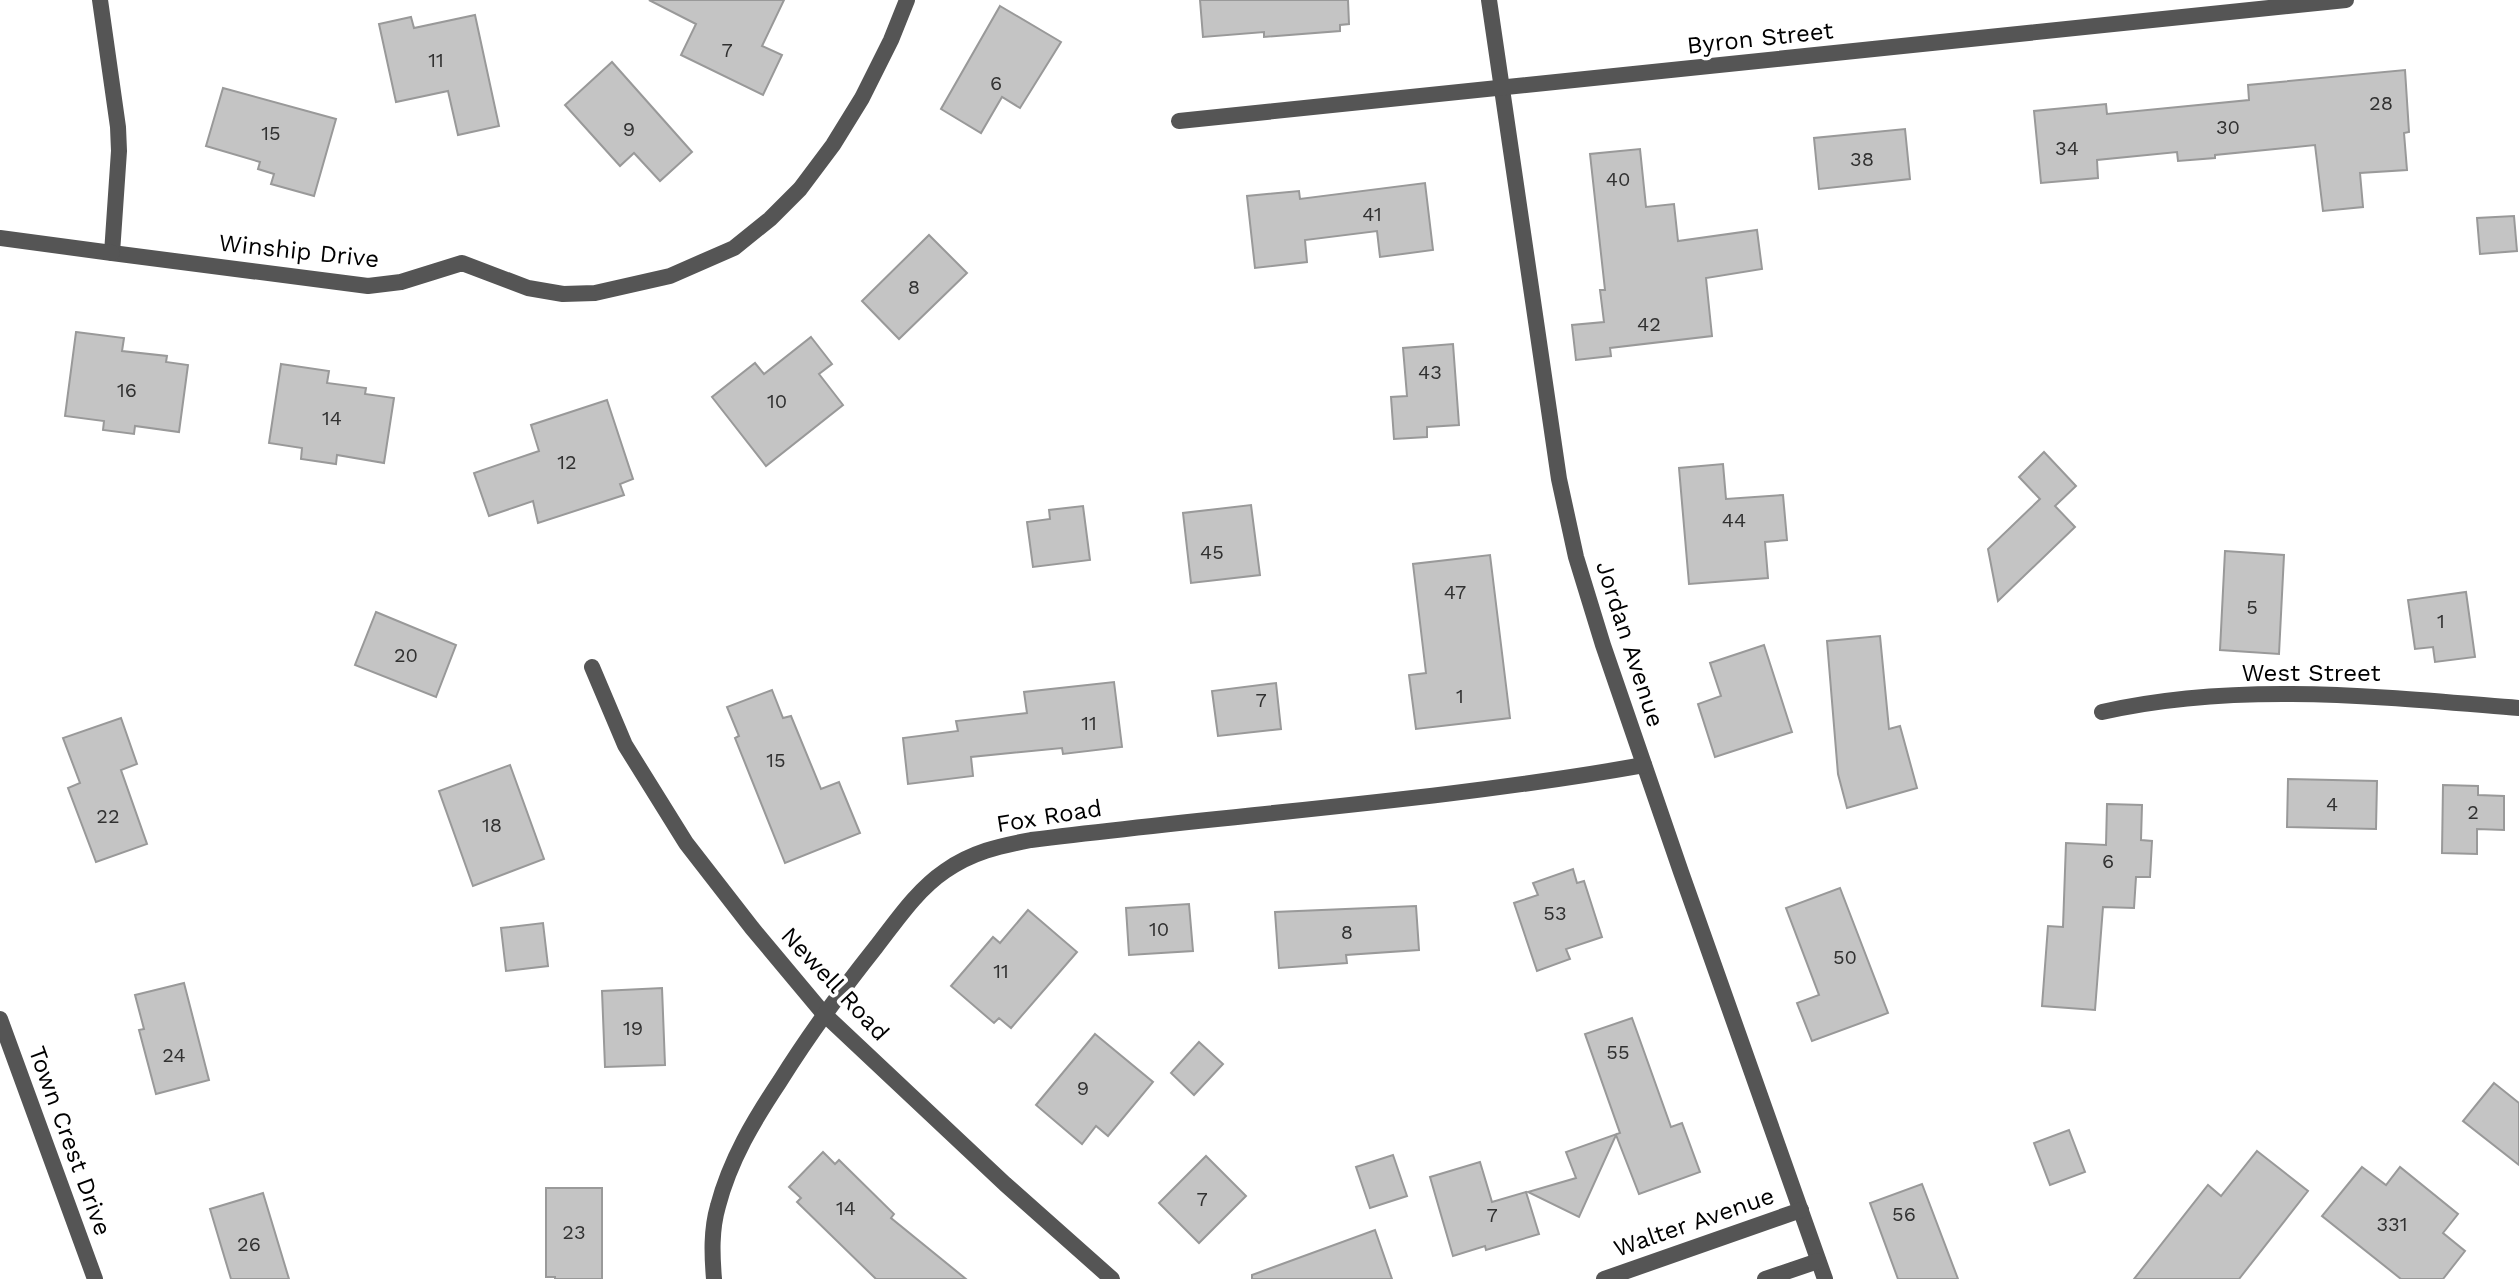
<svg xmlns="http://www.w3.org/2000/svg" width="2519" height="1279" font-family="'Work Sans',sans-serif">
	<rect width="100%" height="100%" fill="#fff"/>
	<!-- building -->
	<g fill="#c4c4c4" stroke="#999" stroke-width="2">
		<path d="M649 0H784L762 46 782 55 763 95 681 55 696 24Z"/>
		<path d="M1200 0H1348L1349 24 1340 25V31L1264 37V32L1203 37Z"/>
		<path d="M1000 6 1061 42 1020 108 1002 97 981 133 941 109Z"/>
		<path d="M475 15 499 126 458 135 448 91 396 102 379 24 411 17 414 28Z"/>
		<path d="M612 62 692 152 660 181 634 153 620 166 565 105Z"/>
		<path d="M2405 70 2409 132 2404 133 2407 170 2360 173 2363 207 2323 211 2315 145 2215 155V158L2178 161 2177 152 2097 160 2098 178 2041 183 2034 111 2106 104 2107 114 2249 100 2248 85Z"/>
		<path d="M223 88 336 119 314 196 271 184 274 174 258 169 260 162 206 146Z"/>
		<path d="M1905 129 1910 179 1819 189 1814 138Z"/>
		<path d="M1640 149 1646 207 1674 204 1678 241 1757 230 1762 269 1706 278 1712 336 1610 348 1611 356 1576 360 1572 325 1604 322 1600 290H1605L1590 154Z"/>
		<path d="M1425 183 1433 250 1380 257 1377 231 1305 240 1307 262 1255 268 1247 196 1299 191 1300 199Z"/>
		<path d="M2514 216 2517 251 2480 254 2477 218Z"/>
		<path d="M929 235 967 273 899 339 862 301Z"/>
		<path d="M76 332 124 338 122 351 167 356 166 362 188 365 179 432 135 426 134 434 103 430 104 421 65 416Z"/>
		<path d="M811 337 832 364 819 374 843 405 766 466 712 397 755 363 764 374Z"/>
		<path d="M1453 344 1459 425 1427 427V437L1394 439 1391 397 1407 396 1403 348Z"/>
		<path d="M281 364 329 371 327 383 366 388 365 394 394 398 384 463 337 455 336 464 301 459 302 448 269 443Z"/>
		<path d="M607 400 633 479 620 484 624 495 538 523 533 501 489 516 474 473 539 451 531 425Z"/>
		<path d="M2044 452 2076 486 2055 506 2075 527 1998 601 1988 549 2040 499 2019 477Z"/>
		<path d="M1723 464 1726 499 1783 495 1787 540 1765 542 1768 578 1689 584 1679 468Z"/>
		<path d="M1251 505 1260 575 1191 583 1183 513Z"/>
		<path d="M1083 506 1090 560 1033 567 1027 522 1050 519 1049 510Z"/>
		<path d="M2225 551 2284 555 2279 654 2220 650Z"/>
		<path d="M1490 555 1510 718 1416 729 1409 675 1426 673 1413 564Z"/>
		<path d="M2466 592 2475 657 2435 662 2433 647 2415 649 2408 600Z"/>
		<path d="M376 612 456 645 436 697 355 665Z"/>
		<path d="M1880 636 1889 729 1900 726 1917 788 1847 808 1838 774 1827 641Z"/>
		<path d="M1764 645 1792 732 1715 757 1698 704 1721 696 1710 663Z"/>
		<path d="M1114 682 1122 747 1063 754 1062 748 971 757 973 776 908 784 903 738 958 731 956 721 1027 713 1024 692Z"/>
		<path d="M1276 683 1281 729 1218 736 1212 691Z"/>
		<path d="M772 690 783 718 791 716 821 789 839 782 860 833 785 863 735 738 739 736 727 707Z"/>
		<path d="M121 718 137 764 121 770 147 844 96 862 68 788 80 783 63 738Z"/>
		<path d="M510 765 544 859 473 886 439 791Z"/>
		<path d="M2288 779 2377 781 2376 829 2287 827Z"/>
		<path d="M2443 785 2478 786V795L2504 796V830L2477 829V854L2442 853Z"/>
		<path d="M2107 804 2142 805 2141 840 2152 841 2150 877H2136L2134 908 2103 907 2095 1010 2042 1006 2048 926 2063 927 2066 843 2106 845Z"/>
		<path d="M1573 869 1577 883 1584 881 1602 937 1566 949 1570 959 1537 971 1514 903 1538 895 1533 883Z"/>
		<path d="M1840 888 1888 1013 1812 1041 1797 1003 1819 995 1786 908Z"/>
		<path d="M1189 904 1193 951 1129 955 1126 908Z"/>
		<path d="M1416 906 1419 950 1346 955 1347 963 1279 968 1275 912Z"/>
		<path d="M1028 910 1077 952 1011 1028 999 1018 994 1023 951 986 993 937 1000 943Z"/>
		<path d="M543 923 548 966 506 971 501 928Z"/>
		<path d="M184 983 209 1080 156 1094 139 1030 144 1029 135 995Z"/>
		<path d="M662 988 665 1065 605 1067 602 991Z"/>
		<path d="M1632 1018 1671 1127 1682 1123 1700 1172 1639 1194 1616 1135 1579 1217 1528 1192 1576 1178 1566 1152 1620 1133 1585 1034Z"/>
		<path d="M1095 1034 1153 1082 1108 1136 1096 1126 1082 1144 1036 1105Z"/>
		<path d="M1199 1042 1223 1064 1194 1095 1171 1073Z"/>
		<path d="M2494 1083 2519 1103V1165L2463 1121Z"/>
		<path d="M2069 1130 2085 1172 2050 1185 2034 1143Z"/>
		<path d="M2257 1151 2308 1191 2239 1279H2134L2208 1185 2221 1196Z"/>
		<path d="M823 1152 835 1164 839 1160 894 1214 891 1218 966 1279H876L797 1202 801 1198 789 1187Z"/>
		<path d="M1393 1155 1407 1196 1370 1208 1356 1167Z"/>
		<path d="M1206 1156 1246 1196 1199 1243 1159 1203Z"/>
		<path d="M1480 1162 1492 1202 1526 1192 1539 1234 1486 1250 1485 1246 1453 1256 1430 1177Z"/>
		<path d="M2362 1167 2386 1185 2400 1167 2458 1214 2443 1233 2465 1251 2443 1279H2401L2322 1216Z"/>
		<path d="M1922 1184 1958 1279H1898L1870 1203Z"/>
		<path d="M546 1188H602V1279H555V1277H546Z"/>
		<path d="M263 1193 289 1279H231L210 1209Z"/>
		<path d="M1375 1230 1392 1279H1252V1275Z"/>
	</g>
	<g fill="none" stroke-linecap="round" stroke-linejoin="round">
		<!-- minor -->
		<g stroke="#555" stroke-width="16">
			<path d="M100 0 118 127 119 151 112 253 368 286 401 282 462 263 528 288 563 294 595 293 670 276 734 248 770 219 800 189 833 145 862 98 891 40 907 0"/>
			<path d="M1489 0 1559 479 1576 557 1603 645 1681 872 1825 1279"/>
			<path d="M1179 121 2346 0"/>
			<path d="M0 238 112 253"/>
			<path d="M592 667 625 745 686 843 752 928 823 1013 1005 1184 1112 1279"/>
			<path d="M2102 712C2238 681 2382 697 2519 708"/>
			<path d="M0 1019 95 1279"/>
			<path d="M714 1279C712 1255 711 1230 718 1206 730 1160 754 1120 780 1081 810 1033 841 991 876 947 897 920 917 890 945 871 972 852 999 846 1031 840 1235 814 1441 801 1644 765"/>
			<path d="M1604 1279 1801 1210"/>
			<path d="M1765 1279 1818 1261"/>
		</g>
	</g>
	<g text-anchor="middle" stroke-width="7" stroke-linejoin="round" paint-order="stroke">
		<!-- number labels -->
		<g font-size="20" fill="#313131">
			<text x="727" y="57">7</text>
			<text x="436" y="67">11</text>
			<text x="996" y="90">6</text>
			<text x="2381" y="110">28</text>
			<text x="2228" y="134">30</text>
			<text x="629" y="136">9</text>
			<text x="271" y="140">15</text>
			<text x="2067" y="155">34</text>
			<text x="1862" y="166">38</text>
			<text x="1618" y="186">40</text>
			<text x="1372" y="221">41</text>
			<text x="914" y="294">8</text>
			<text x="1649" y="331">42</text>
			<text x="1430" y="379">43</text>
			<text x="127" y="397">16</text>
			<text x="777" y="408">10</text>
			<text x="332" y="425">14</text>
			<text x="567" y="469">12</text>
			<text x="1734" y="527">44</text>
			<text x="1212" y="559">45</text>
			<text x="1455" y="599">47</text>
			<text x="2252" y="614">5</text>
			<text x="2441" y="628">1</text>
			<text x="406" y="662">20</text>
			<text x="1460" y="703">1</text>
			<text x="1261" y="707">7</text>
			<text x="1089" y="730">11</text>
			<text x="776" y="767">15</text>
			<text x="2332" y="811">4</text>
			<text x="2473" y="819">2</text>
			<text x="108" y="823">22</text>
			<text x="492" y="832">18</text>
			<text x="2108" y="868">6</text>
			<text x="1555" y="920">53</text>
			<text x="1159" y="936">10</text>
			<text x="1347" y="939">8</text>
			<text x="1845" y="964">50</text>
			<text x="1001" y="978">11</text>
			<text x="633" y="1035">19</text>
			<text x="1618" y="1059">55</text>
			<text x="174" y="1062">24</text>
			<text x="1083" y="1095">9</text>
			<text x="1202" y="1206">7</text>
			<text x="846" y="1215">14</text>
			<text x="1904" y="1221">56</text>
			<text x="1492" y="1222">7</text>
			<text x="2392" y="1231">331</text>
			<text x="574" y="1239">23</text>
			<text x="249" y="1251">26</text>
		</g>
		<!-- street labels -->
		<g font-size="24" fill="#000" stroke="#fff">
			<text transform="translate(1760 38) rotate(-6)" y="8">Byron Street</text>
			<text transform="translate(299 251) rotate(6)" y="8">Winship Drive</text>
			<text transform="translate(1630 644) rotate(72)" y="8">Jordan Avenue</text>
			<text x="2311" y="681">West Street</text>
			<text transform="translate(1049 816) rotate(-9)" y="8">Fox Road</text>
			<text transform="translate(835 984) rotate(47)" y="8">Newell Road</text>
			<text transform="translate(70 1141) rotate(70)" y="8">Town Crest Drive</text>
			<text transform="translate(1694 1222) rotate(-19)" y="8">Walter Avenue</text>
		</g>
	</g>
</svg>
